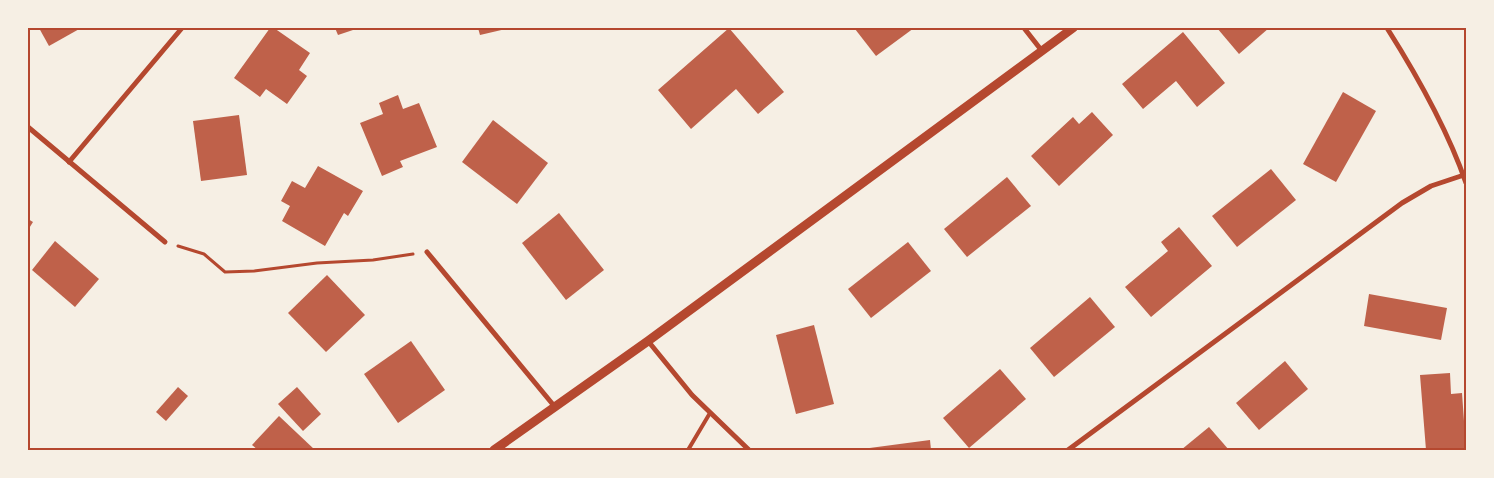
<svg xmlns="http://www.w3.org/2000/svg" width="1494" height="478" font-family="'PT Sans Narrow',sans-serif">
	<rect width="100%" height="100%" fill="#f6efe4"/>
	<!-- building -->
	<g fill="#bf614a">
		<path d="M39 28H81L49 46Z"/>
		<path d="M270 28H274L310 53 299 70 307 76 287 104 266 89 260 97 234 78Z"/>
		<path d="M335 28H359L338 35Z"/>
		<path d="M478 28H510L480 35Z"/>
		<path d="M729 28 784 92 758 114 736 89 691 129 658 90Z"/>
		<path d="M856 28H914L876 56 855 29Z"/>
		<path d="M1217 28H1269L1239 54Z"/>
		<path d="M1183 32 1225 83 1197 107 1176 81 1143 109 1122 84Z"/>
		<path d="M1343 92 1376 111 1336 182 1303 164Z"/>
		<path d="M398 95 403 109 419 103 437 147 400 161 403 167 382 176 360 123 383 114 379 103Z"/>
		<path d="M1092 112 1113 135 1059 186 1031 156 1073 117 1079 124Z"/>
		<path d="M239 115 247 175 201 181 193 121Z"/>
		<path d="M493 120 548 163 517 204 462 162Z"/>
		<path d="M318 166 363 191 348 216 344 213 325 246 282 221 290 206 281 201 292 181 305 188Z"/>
		<path d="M1271 169 1296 200 1237 247 1212 216Z"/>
		<path d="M1007 177 1031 206 967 257 944 229Z"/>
		<path d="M559 213 604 270 566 300 522 243Z"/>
		<path d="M28 219 33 222 28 230Z"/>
		<path d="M1179 227 1212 266 1151 317 1125 287 1168 251 1161 242Z"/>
		<path d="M55 241 99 279 75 307 32 270Z"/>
		<path d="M908 242 931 271 871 318 848 289Z"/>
		<path d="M327 275 365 315 326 352 288 313Z"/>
		<path d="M1369 294 1447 308 1441 340 1364 326Z"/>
		<path d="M1090 297 1115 327 1054 377 1030 348Z"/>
		<path d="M814 325 834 404 796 414 776 335Z"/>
		<path d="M411 341 445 390 398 423 364 374Z"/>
		<path d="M1285 361 1308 389 1259 430 1236 403Z"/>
		<path d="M1000 369 1026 399 969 448 943 418Z"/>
		<path d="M1450 373 1451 394 1462 393 1466 449 1426 450 1420 375Z"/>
		<path d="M178 387 188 396 166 421 156 412Z"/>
		<path d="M297 387 321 414 303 431 278 404Z"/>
		<path d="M279 416 315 450H258L252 445Z"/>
		<path d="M1209 427 1229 450H1181Z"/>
		<path d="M930 440 931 450H863L862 449Z"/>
	</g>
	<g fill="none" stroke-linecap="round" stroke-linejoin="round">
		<!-- path -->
		<path stroke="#b5482f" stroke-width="3" d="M178 246 204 254 225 272 254 271 317 263 373 260 413 254"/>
		<!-- service -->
		<path stroke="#b5482f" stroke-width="4" d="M688 450 710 413"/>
		<!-- minor -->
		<g stroke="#b5482f" stroke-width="5">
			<path d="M1024 28 1042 51"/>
			<path d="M1387 28C1418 77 1447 128 1466 183"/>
			<path d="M28 127 165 242"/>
			<path d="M69 162 182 28"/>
			<path d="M427 252 555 407"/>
			<path d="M648 341 692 395 749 450"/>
			<path d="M1068 450 1402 203 1431 186 1464 175"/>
		</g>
		<!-- tertiary -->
		<path stroke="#b5482f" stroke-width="9" d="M494 450 648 341 1073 28"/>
	</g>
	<!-- border -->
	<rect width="1494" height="478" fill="none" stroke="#f6efe4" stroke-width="58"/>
	<rect x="29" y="29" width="1436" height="420" fill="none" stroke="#b5482f" stroke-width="2"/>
</svg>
